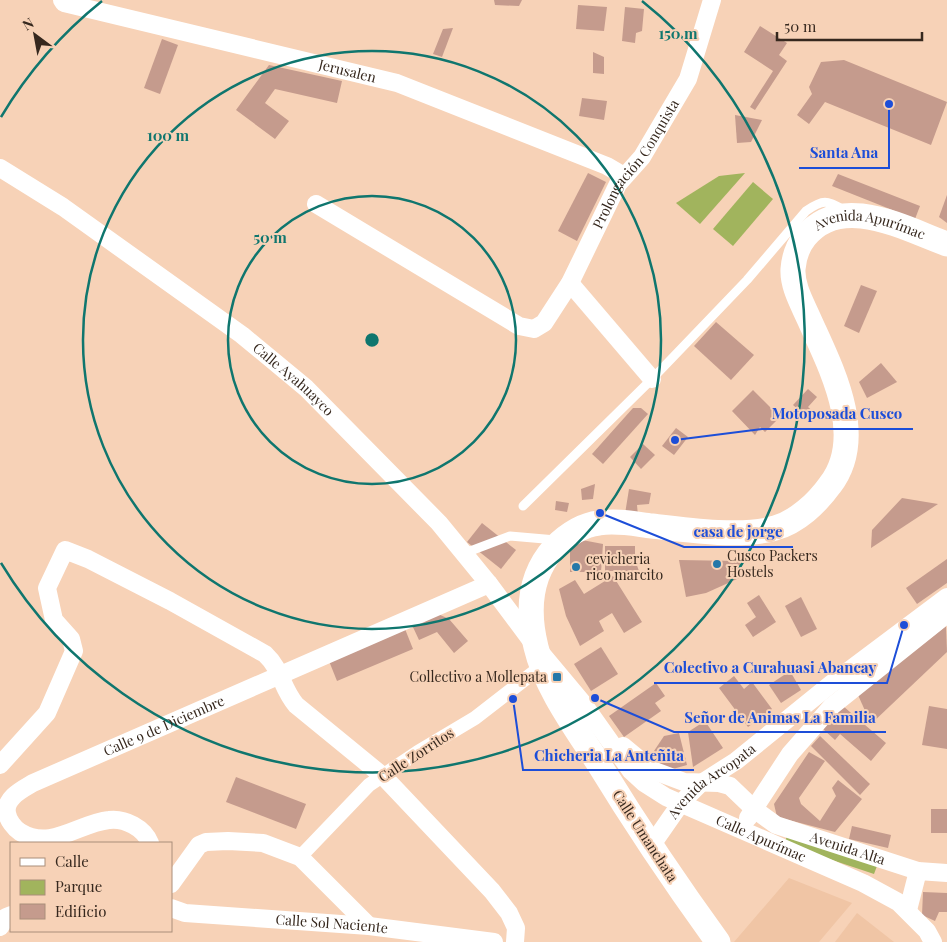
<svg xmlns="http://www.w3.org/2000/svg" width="947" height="942" font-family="'Playfair Display',serif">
	<rect width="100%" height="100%" fill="#f7d2b7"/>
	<!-- built -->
	<g fill="#f0c5a5">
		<path d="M789 878 852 903 819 942H734Z"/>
		<path d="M857 913 894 942H835Z"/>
	</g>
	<!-- green -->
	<g fill="#a1b45d">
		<path d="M745 173 700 224 676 203 719 176Z"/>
		<path d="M753 182 773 199 733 246 713 229Z"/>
		<path d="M787 836 877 866 874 874 784 844Z"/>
	</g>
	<!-- building -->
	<g fill="#c59b8d">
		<path d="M494 0H522L519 6 495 5Z"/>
		<path d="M578 5 607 7 604 31 576 29Z"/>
		<path d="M625 7 644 9 642 31 636 33 635 43 622 41Z"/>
		<path d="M760 26 787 43 779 55 787 61 755 110 750 107 773 71 744 52Z"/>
		<path d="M453 28 442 57 433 54 443 29Z"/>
		<path d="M162 39 178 45 160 94 144 88Z"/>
		<path d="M593 52 604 57V74L593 73Z"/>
		<path d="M844 60 947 102 931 145 825 102 809 124 797 115 812 94 809 87 821 62Z"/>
		<path d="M269 65 342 81 337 103 275 89 265 103 289 121 275 139 236 110Z"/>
		<path d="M582 98 607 101 604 120 579 116Z"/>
		<path d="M735 115 762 120 751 142 737 143Z"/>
		<path d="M588 173 606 182 577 241 558 231Z"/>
		<path d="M838 174 920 206 915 219 832 186Z"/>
		<path d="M947 195V223L939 217Z"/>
		<path d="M861 285 877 291 859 333 844 326Z"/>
		<path d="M716 322 754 355 731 380 694 346Z"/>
		<path d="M881 363 897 382 867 398 859 382Z"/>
		<path d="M808 389 817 397 808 407 818 416 812 422 793 405Z"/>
		<path d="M753 390 780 417 765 432 760 427 755 435 732 411Z"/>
		<path d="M633 408H641L648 414 603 464 592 454Z"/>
		<path d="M676 428 688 437 674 455 662 446Z"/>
		<path d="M643 444 655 455 641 469 630 457Z"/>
		<path d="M595 484 593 499 582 500 581 489Z"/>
		<path d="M629 489 651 493 649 504 637 505 638 516 625 514Z"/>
		<path d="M902 498 938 504 871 548 872 530Z"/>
		<path d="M556 501 569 503 567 512 555 510Z"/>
		<path d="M482 523 516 550 501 569 467 542Z"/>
		<path d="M582 540 603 544 601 572H570V550Z"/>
		<path d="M605 546H635V560L639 571H605Z"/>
		<path d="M947 559V583L917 604 906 588Z"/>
		<path d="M679 560 739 561 746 575 706 593 686 597Z"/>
		<path d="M613 576 642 622 624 633 612 613 599 621 604 631 580 646 566 616 559 589 575 580 584 594Z"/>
		<path d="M759 595 776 622 753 637 745 625 756 617 747 603Z"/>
		<path d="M801 597 817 629 801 637 785 606Z"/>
		<path d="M436 613 449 619 468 641 454 653 437 632 419 640 412 625Z"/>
		<path d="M946 626 947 652 871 724 858 695Z"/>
		<path d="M405 629 413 649 337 681 329 661Z"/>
		<path d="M601 647 618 674 591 691 574 664Z"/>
		<path d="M790 671 801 690 781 703 769 685Z"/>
		<path d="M734 676 744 689 752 682 772 709 748 727 719 688Z"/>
		<path d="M656 683 665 696 655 703 661 711 624 737 609 716Z"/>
		<path d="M843 706 886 743 871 761 840 734 835 740 823 729Z"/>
		<path d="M929 706 947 709V749L922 745Z"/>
		<path d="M705 721 723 748 693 767 688 732Z"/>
		<path d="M679 733 687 765 669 770 650 757 664 736Z"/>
		<path d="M820 736 870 784 860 795 811 746Z"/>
		<path d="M809 752 825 761 799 798 801 804 820 821 836 796 832 788 838 780 862 799 835 832 777 817 774 804Z"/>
		<path d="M236 777 306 804 296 829 226 802Z"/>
		<rect x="931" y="809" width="16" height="24"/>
		<path d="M852 826 891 835 888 848 849 839Z"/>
		<path d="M923 892 947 893V912H939L935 921 922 915Z"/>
	</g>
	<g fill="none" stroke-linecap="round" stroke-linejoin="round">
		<!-- service -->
		<g stroke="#fff" stroke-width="9">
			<path d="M523 506 652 379 747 280 806 211C823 199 827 200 844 210"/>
			<path d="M465 553 510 536 556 540"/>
		</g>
		<!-- pedestrian -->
		<path stroke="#fff" stroke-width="14" d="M300 857 369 785 418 752 475 718 542 666"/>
		<!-- minor -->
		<g stroke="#fff" stroke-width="18">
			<path id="s1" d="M62 0 64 3 397 83 607 166 624 176"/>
			<path id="s2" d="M0 168 63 207 242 335 306 388 439 523 489 584 536 647 582 702 631 771 644 783 666 797 863 883 898 902 927 931 933 942"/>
			<path id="s3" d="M316 204 519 326 534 329 544 323 570 283 618 184 642 157 688 79 712 0"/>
			<path d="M570 283 652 379"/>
			<path id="s4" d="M623 746 652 770 684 782 719 783 730 786 754 809 776 825 918 871 947 873"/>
			<path d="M0 765 47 713 74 651 71 639 54 620 47 588 65 550 88 559 170 601 265 654C282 670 281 687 296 705L384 777 492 891 509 913 516 928 515 942"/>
			<path d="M748 818 790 754 832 706 947 614"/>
			<path id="s5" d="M150 843C144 828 125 818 109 820 79 823 51 851 20 832 14 828 8 820 7 813 4 798 23 789 33 783L489 584"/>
			<path id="s6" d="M651 846 681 803 700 784 736 761 831 684 947 597"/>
			<path d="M171 884 199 845 206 842 228 841 263 843 300 857 369 926"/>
			<path id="s7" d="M171 908 185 913 369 926 494 942"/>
			<path d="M908 910 918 871"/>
			<path d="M0 927 6 917 11 915"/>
		</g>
		<!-- secondary -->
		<path stroke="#fff" stroke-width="25" id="s8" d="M718 942C675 883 635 823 597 761 575 727 545 686 536 647 527 611 529 576 554 548 567 535 581 525 599 523 617 520 635 524 652 526 685 530 744 538 775 528 797 522 817 503 830 485 868 436 830 366 809 319 802 303 792 286 793 269 794 256 797 247 805 237 841 192 905 229 947 244"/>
	</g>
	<!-- distance rings -->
	<g fill="none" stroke="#0f766e" stroke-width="2.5">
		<circle cx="372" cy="340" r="144"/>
		<circle cx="372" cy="340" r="289"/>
		<path d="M1 117A433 433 0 0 1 102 1M642 1A433 433 0 1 1 1 563"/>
	</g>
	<!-- markers -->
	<g fill="#2578a9" stroke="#f7d2b7" stroke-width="2">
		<circle cx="717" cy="564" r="5"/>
		<circle cx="576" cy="567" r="5"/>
		<rect x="552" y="672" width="10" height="10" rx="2.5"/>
	</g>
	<g text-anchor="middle" stroke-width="4" stroke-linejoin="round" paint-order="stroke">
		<!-- street labels -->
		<g font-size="14" fill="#36281e" stroke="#f7d2b7">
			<text dy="5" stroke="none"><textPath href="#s1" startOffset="295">Jerusalen</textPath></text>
			<text dy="5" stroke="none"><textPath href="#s3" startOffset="448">Prolongación Conquista</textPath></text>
			<text dy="5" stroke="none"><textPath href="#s8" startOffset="1089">Avenida Apurímac</textPath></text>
			<text dy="5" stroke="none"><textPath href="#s2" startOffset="362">Calle Ayahuayco</textPath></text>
			<text dy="5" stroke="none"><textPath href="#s5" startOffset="352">Calle 9 de Diciembre</textPath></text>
			<text transform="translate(416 755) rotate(-33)" y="5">Calle Zorritos</text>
			<text dy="5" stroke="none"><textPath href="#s6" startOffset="90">Avenida Arcopata</textPath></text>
			<text transform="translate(645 836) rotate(57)" y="5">Calle Umanchata</text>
			<text dy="5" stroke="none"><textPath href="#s2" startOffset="1028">Calle Apurímac</textPath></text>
			<text dy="5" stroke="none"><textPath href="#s4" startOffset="254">Avenida Alta</textPath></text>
			<text dy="5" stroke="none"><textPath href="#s7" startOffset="162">Calle Sol Naciente</textPath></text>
		</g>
		<!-- poi labels -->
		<g font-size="14" fill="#36281e" stroke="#f7d2b7" text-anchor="start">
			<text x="727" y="561">Cusco Packers<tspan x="727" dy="16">Hostels</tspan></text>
			<text x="586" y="564">cevicheria<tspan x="586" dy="16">rico marcito</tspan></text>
			<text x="547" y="682" text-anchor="end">Collectivo a Mollepata</text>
		</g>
	</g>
	<circle cx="372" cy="340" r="8" fill="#0f766e" stroke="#f7d2b7" stroke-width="2.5"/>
	<g font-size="15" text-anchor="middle" font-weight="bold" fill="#0f766e" stroke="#f7d2b7" stroke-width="4" stroke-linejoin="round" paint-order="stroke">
		<text x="678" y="39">150 m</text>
		<text x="168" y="141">100 m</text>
		<text x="270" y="243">50 m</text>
	</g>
	<!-- callouts -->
	<path fill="none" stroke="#1d4ed8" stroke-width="2" d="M889 104L889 168H799M675 440L762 429H913M600 513L684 547H793M904 625L887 683H654M595 698L674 732H886M513 699L523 770H694"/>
	<g fill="#1d4ed8" stroke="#f7d2b7" stroke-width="2">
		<circle cx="889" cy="104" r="5"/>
		<circle cx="675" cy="440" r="5"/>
		<circle cx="600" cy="513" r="5"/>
		<circle cx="904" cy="625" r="5"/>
		<circle cx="595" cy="698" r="5"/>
		<circle cx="513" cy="699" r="5"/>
	</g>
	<g font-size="15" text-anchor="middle" font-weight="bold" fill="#1d4ed8" stroke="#f7d2b7" stroke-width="4" stroke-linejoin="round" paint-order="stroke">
		<text x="844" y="158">Santa Ana</text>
		<text x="837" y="419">Motoposada Cusco</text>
		<text x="738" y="537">casa de jorge</text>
		<text x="770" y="673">Colectivo a Curahuasi Abancay</text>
		<text x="780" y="723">Señor de Animas La Familia</text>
		<text x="609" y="761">Chicheria La Anteñita</text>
	</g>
	<!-- legend -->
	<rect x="10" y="842" width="162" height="90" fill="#f7d2b7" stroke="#aa8e7a"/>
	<rect x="20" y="858" width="25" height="8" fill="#ffffff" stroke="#aa8e7a"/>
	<text x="55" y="867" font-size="15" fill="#36281e">Calle</text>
	<rect x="20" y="880" width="25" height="15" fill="#a1b45d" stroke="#aa8e7a"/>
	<text x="55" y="892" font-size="15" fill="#36281e">Parque</text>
	<rect x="20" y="904" width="25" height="15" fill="#c59b8d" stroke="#aa8e7a"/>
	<text x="55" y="917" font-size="15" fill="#36281e">Edificio</text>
	<!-- north arrow -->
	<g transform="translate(35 35) rotate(328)" stroke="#f7d2b7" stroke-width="4" paint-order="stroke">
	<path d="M0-4L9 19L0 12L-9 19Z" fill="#36281e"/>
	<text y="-8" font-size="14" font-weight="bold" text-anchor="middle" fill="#36281e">N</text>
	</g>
	<!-- scale -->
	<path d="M777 32v8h145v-8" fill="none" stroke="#36281e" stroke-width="2.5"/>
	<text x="784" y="32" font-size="15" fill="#36281e" stroke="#f7d2b7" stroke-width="4" paint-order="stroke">50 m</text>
</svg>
